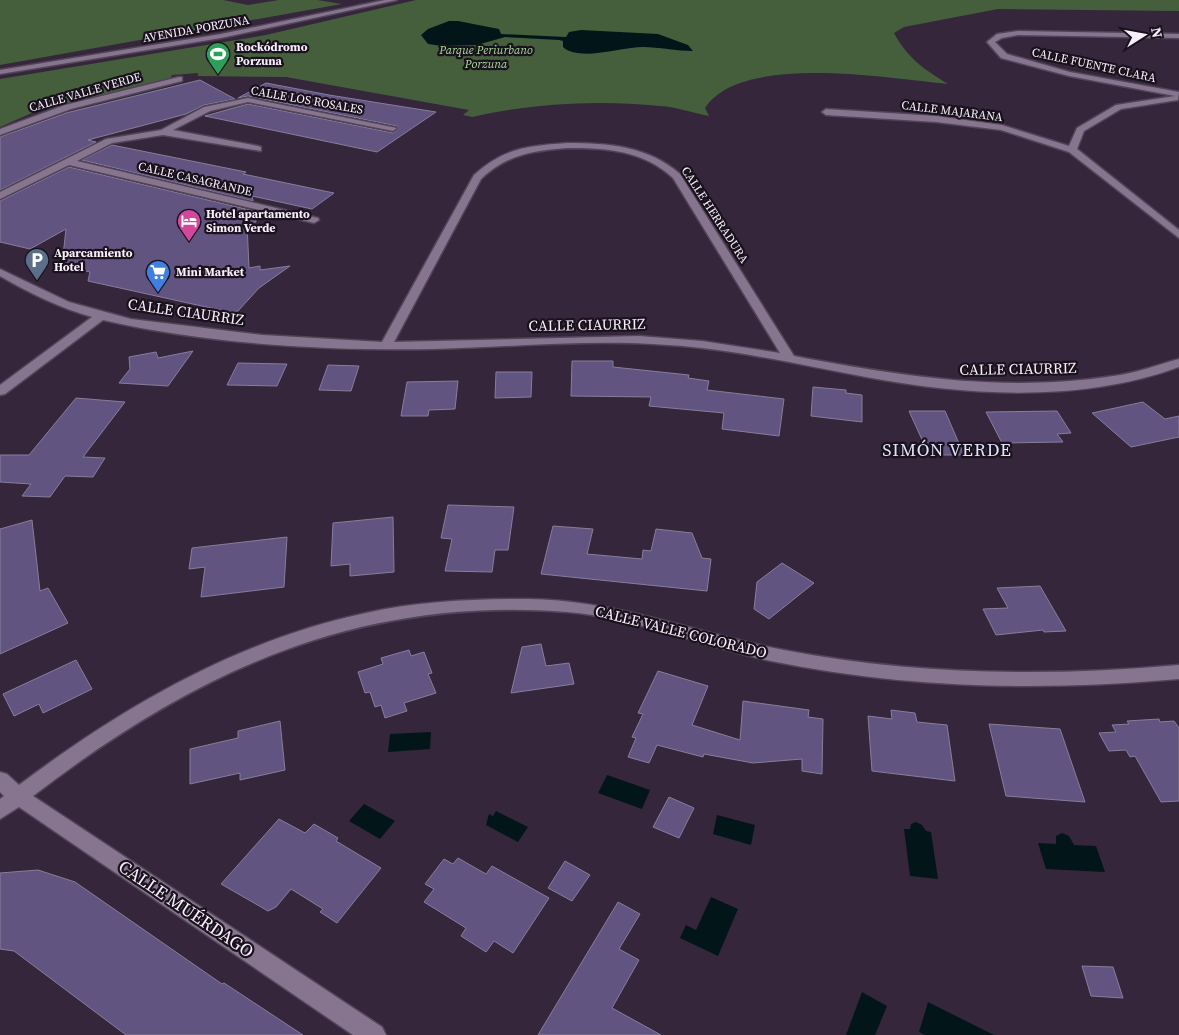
<svg xmlns="http://www.w3.org/2000/svg" width="1179" height="1035" font-family="'Source Serif 4',serif">
	<rect width="100%" height="100%" fill="#35263c"/>
	<!-- green -->
	<g fill="#455f3d">
		<path d="M0 0H223L248 5 279 0H317L342 4 0 65Z"/>
		<path d="M416 0H1179V11L998 9 904 27 894 33C908 59 924 69 948 84 890 79 741 52 705 108L709 116C693 113 676 107 660 106 598 100 533 103 472 117L463 115 469 110 286 77 198 76V73L172 75 169 80 32 113 0 127V79L266 35Z"/>
	</g>
	<!-- water -->
	<g fill="#02161a">
		<path d="M449 21H458L499 29 501 34 566 37 569 32 581 30 658 34 688 45 693 51C676 51 659 47 643 47 622 47 579 62 563 47V41L559 40 505 37 477 45 442 46 428 44 421 35 428 29Z"/>
		<path d="M431 732 430 749 388 752 390 734Z"/>
		<path d="M607 775 650 790 642 809 598 793Z"/>
		<path d="M364 804 395 821 380 839 349 821Z"/>
		<path d="M496 811 528 827 518 842 486 825 489 814 493 816Z"/>
		<path d="M717 815 755 825 751 845 713 834Z"/>
		<path d="M916 822 922 825 926 831 931 832 938 879 910 876 904 829H910L911 824Z"/>
		<path d="M1062 833 1069 836 1074 845 1096 846 1105 872 1046 869 1038 843 1056 844V836Z"/>
		<path d="M711 897 738 909 718 956 680 938 686 925 696 930Z"/>
		<path d="M862 992 887 1006 875 1035H846Z"/>
		<path d="M928 1002 994 1035H925L919 1032Z"/>
	</g>
	<!-- building -->
	<g fill="#625480" stroke="#867e9b">
		<path d="M200 80 235 99 204 105 186 114 88 140 96 142 0 190V137L66 113Z"/>
		<path d="M266 83 329 95 436 112 377 152 205 116 248 104 393 133 399 128 397 126 248 96 238 98Z"/>
		<path d="M112 145 246 172 243 174 334 193 312 209 252 196 253 201 82 160Z"/>
		<path d="M69 167 254 211 256 222 247 223 249 268 260 266V270L290 266 259 288 238 311 229 312 88 281 90 272 62 265 66 229 30 249 0 242V201Z"/>
		<path d="M193 351 168 386 119 383 130 369 129 357 156 352 158 358Z"/>
		<path d="M572 361H613V367L689 375 688 378 709 381 707 390 784 399 779 436 722 429 724 413 649 406 651 397 571 396Z"/>
		<path d="M238 363 287 364 277 386 227 385Z"/>
		<path d="M328 365 359 366 351 391 319 390Z"/>
		<path d="M496 372H532L531 397 495 398Z"/>
		<path d="M458 381 455 409 429 410 428 416H401L407 382Z"/>
		<path d="M813 387 846 390V393L862 395V422L811 416Z"/>
		<path d="M76 398 125 402 83 457 105 458 93 477 65 476 50 497 22 496 31 484 0 482V455H29Z"/>
		<path d="M1143 402 1165 419 1179 416V437L1131 447 1092 413Z"/>
		<path d="M909 411H945L964 455H929Z"/>
		<path d="M1057 411 1071 433 1057 434 1063 442 1002 443 986 412Z"/>
		<path d="M448 505 514 507 508 550H495L492 572 445 571 452 539 441 538Z"/>
		<path d="M393 517 394 572 350 576V564L331 566 333 523Z"/>
		<path d="M32 520 40 591 48 588 68 623 0 654V529Z"/>
		<path d="M553 526 593 529 587 554 642 559 643 550 651 551 656 529 692 533 702 558 711 559 707 591 541 574Z"/>
		<path d="M287 537 284 587 201 597 205 567 189 569 192 548Z"/>
		<path d="M782 563 814 583 769 619 754 609 757 582Z"/>
		<path d="M1040 586 1066 631 1044 632 1043 630 996 635 983 609 1008 608 997 588Z"/>
		<path d="M541 644 546 666 569 663 574 684 511 693 522 647Z"/>
		<path d="M409 650 411 656 424 652 432 673 428 674 436 693 404 703 407 711 385 718 381 705 375 707 370 692 365 693 358 672 383 664 381 658Z"/>
		<path d="M76 660 92 689 43 713 39 704 14 716 3 694Z"/>
		<path d="M658 671 708 686 692 725 740 740 743 701 809 710 808 717 823 719 822 774 802 771V759L753 763 704 754 703 757 657 745 649 763 628 757 636 738 632 737 643 714 638 713Z"/>
		<path d="M891 710 915 713 917 722 947 725 955 781 872 771 868 716 892 719Z"/>
		<path d="M1159 719 1160 722 1174 721 1179 728V801L1161 802 1135 756 1130 757 1126 750 1109 751 1099 733 1116 732 1112 725 1129 724 1127 721Z"/>
		<path d="M280 721 285 770 240 780V773L190 784V749L238 738V731Z"/>
		<path d="M989 724 1060 729 1085 802 1006 796Z"/>
		<path d="M669 797 694 808 679 838 653 827Z"/>
		<path d="M279 819 305 833 314 824 338 838 336 841 381 868 337 923 320 912 323 909 291 889 276 907 268 911 221 884Z"/>
		<path d="M458 858 486 874 492 866 549 898 513 953 494 941 486 952 461 936 466 928 424 902 434 889 425 884 444 859 453 864Z"/>
		<path d="M565 861 590 875 572 901 548 888Z"/>
		<path d="M38 870 75 882 222 984 224 983 303 1035H126L14 951 0 949V873Z"/>
		<path d="M618 902 640 914 619 949 639 960 612 1008 661 1035H538Z"/>
		<path d="M1082 966 1113 967 1123 998 1091 996Z"/>
	</g>
	<g fill="none" stroke-linecap="round" stroke-linejoin="round">
		<!-- minor casing -->
		<g stroke="#524457" stroke-width="3">
			<g id="minor">
				<path d="M385 0H397L221 38 0 74V70L221 34Z"/>
				<path d="M1018 31 1179 34V38L1018 35 1002 38 995 42 1007 54 1070 72 1179 92 1178 100 1121 109 1084 131 1077 149 1179 230V238L1069 152 1001 130 936 122 826 115 822 112 826 109 936 116 1002 125 1069 146 1077 128 1116 105 1175 96 1069 76 1001 58 987 42 997 34Z"/>
				<path d="M179 77H182V81L71 109 0 135V129L65 105Z"/>
				<path d="M248 98 397 128 393 131 248 102 210 111 173 130 258 146 261 147V151L163 135 112 143 77 161 318 218 319 220 314 223 69 165 0 199V192L106 139 161 130 204 107Z"/>
				<path d="M567 143C608 143 648 146 680 174L794 356C901 376 1004 393 1113 376 1136 373 1157 365 1179 359V367C1081 403 967 396 866 377 800 365 735 349 668 345 590 339 512 347 434 349 329 351 205 344 103 320L5 394 0 395V385L92 317C60 308 29 293 0 276V269L69 302 131 319 263 335 382 342 474 175C504 148 527 146 567 143ZM567 148C606 148 643 150 673 178L780 353 702 341 639 336 394 342 481 179C508 154 532 151 567 148Z"/>
				<path d="M528 599C617 600 698 634 784 650 915 675 1046 677 1179 665V679C1040 691 909 689 771 661 703 647 637 618 567 612 357 596 196 671 33 796L382 1027 386 1035H353L19 807 0 819V799L4 796 0 792V772L7 774 19 785C123 707 238 640 366 613 419 601 474 599 528 599Z"/>
			</g>
		</g>
		<!-- minor -->
		<use href="#minor" fill="#877590" fill-rule="evenodd"/>
	</g>
	<!-- icons -->
	<defs>
		<g id="stadium-pin" transform="scale(1.25)"><path d="M0 17L-7.5 6A9.5 9.5 0 1 1 7.5 6Z" fill="#2e9e5b" stroke="#19121c"/><path d="M0-5a6.5 5 0 1 0 0 10a6.5 5 0 1 0 0-10ZM-3.5-1.8h7v3.6h-7Z" fill="#fff"/></g>
		<g id="hotel-pin" transform="scale(1.25)"><path d="M0 17L-7.5 6A9.5 9.5 0 1 1 7.5 6Z" fill="#d1479c" stroke="#19121c"/><path d="M-6-4.5h1.5V1H6V5H4.5V3h-9V5H-6ZM-4 0a1.8 1.8 0 1 1 3.6 0ZM.5 0V-2.5h3Q6-2.5 6 0Z" fill="#fff"/></g>
		<g id="parking-pin" transform="scale(1.25)"><path d="M0 17L-7.5 6A9.5 9.5 0 1 1 7.5 6Z" fill="#5c6f8a" stroke="#19121c"/><path d="M-3.5-5.5H1a3.5 3.5 0 0 1 0 7H-1V5.5H-3.5ZM-1-3.4V-.6H.8a1.4 1.4 0 0 0 0-2.8Z" fill="#fff"/></g>
		<g id="supermarket-pin" transform="scale(1.25)"><path d="M0 17L-7.5 6A9.5 9.5 0 1 1 7.5 6Z" fill="#3f7fe0" stroke="#19121c"/><path d="M-6-5.5h2.5l.6 2H6L4.5 2H-2.5L-4.4-4H-6ZM-1.5 3.2a1.3 1.3 0 1 0 .1 0ZM3 3.2a1.3 1.3 0 1 0 .1 0Z" fill="#fff"/></g>
	</defs>
	<g fill-rule="evenodd">
		<use href="#stadium-pin" x="218" y="54"/>
		<use href="#hotel-pin" x="189" y="221"/>
		<use href="#parking-pin" x="37" y="260"/>
		<use href="#supermarket-pin" x="158" y="272"/>
	</g>
	<g text-anchor="middle" stroke-width="4.5" stroke-linejoin="round" paint-order="stroke">
		<!-- far-street labels -->
		<g font-size="12" fill="#f8eefd" stroke="#19121c">
			<text transform="translate(196 29) rotate(-10)" y="4">AVENIDA PORZUNA</text>
			<text transform="translate(1094 65) rotate(12)" y="4">CALLE FUENTE CLARA</text>
			<text transform="translate(85 92) rotate(-16)" y="4">CALLE VALLE VERDE</text>
			<text transform="translate(307 100) rotate(10)" y="4">CALLE LOS ROSALES</text>
			<text transform="translate(952 111) rotate(7)" y="4">CALLE MAJARANA</text>
			<text transform="translate(195 179) rotate(13)" y="4">CALLE CASAGRANDE</text>
			<text transform="translate(715 215) rotate(57)" y="4">CALLE HERRADURA</text>
		</g>
		<!-- far-poi labels -->
		<g font-size="12" font-weight="bold" fill="#f8eefd" stroke="#19121c" text-anchor="start">
			<text x="236" y="51">Rockódromo<tspan x="236" dy="14">Porzuna</tspan></text>
			<text x="206" y="218">Hotel apartamento<tspan x="206" dy="14">Simon Verde</tspan></text>
			<text x="54" y="257">Aparcamiento<tspan x="54" dy="14">Hotel</tspan></text>
			<text x="176" y="276">Mini Market</text>
		</g>
		<!-- far-park labels -->
		<g font-size="12" font-style="italic" fill="#a9db9b" stroke="#19121c">
			<text x="486" y="54">Parque Periurbano<tspan x="486" dy="14">Porzuna</tspan></text>
		</g>
		<!-- street labels -->
		<g font-size="15" fill="#f8eefd" stroke="#19121c">
			<text transform="translate(186 312) rotate(8)" y="5">CALLE CIAURRIZ</text>
			<text transform="translate(587 325) rotate(-1)" y="5">CALLE CIAURRIZ</text>
			<text transform="translate(1018 369) rotate(-1)" y="5">CALLE CIAURRIZ</text>
			<text transform="translate(681 632) rotate(14)" y="5">CALLE VALLE COLORADO</text>
		</g>
		<!-- quarter labels -->
		<g font-size="18" letter-spacing="1" fill="#e2e1fe" stroke="#19121c">
			<text x="947" y="456">SIMÓN VERDE</text>
		</g>
		<!-- near-street labels -->
		<g font-size="18" fill="#f8eefd" stroke="#19121c">
			<text transform="translate(186 909) rotate(34)" y="6">CALLE MUÉRDAGO</text>
		</g>
	</g>
	<!-- north arrow -->
	<g transform="translate(1144 35) rotate(79)" stroke="#19121c" stroke-width="4" paint-order="stroke">
	<path d="M0-4L9 19L0 12L-9 19Z" fill="#f8eefd"/>
	<text y="-8" font-size="14" font-weight="bold" text-anchor="middle" fill="#f8eefd">N</text>
	</g>
</svg>
